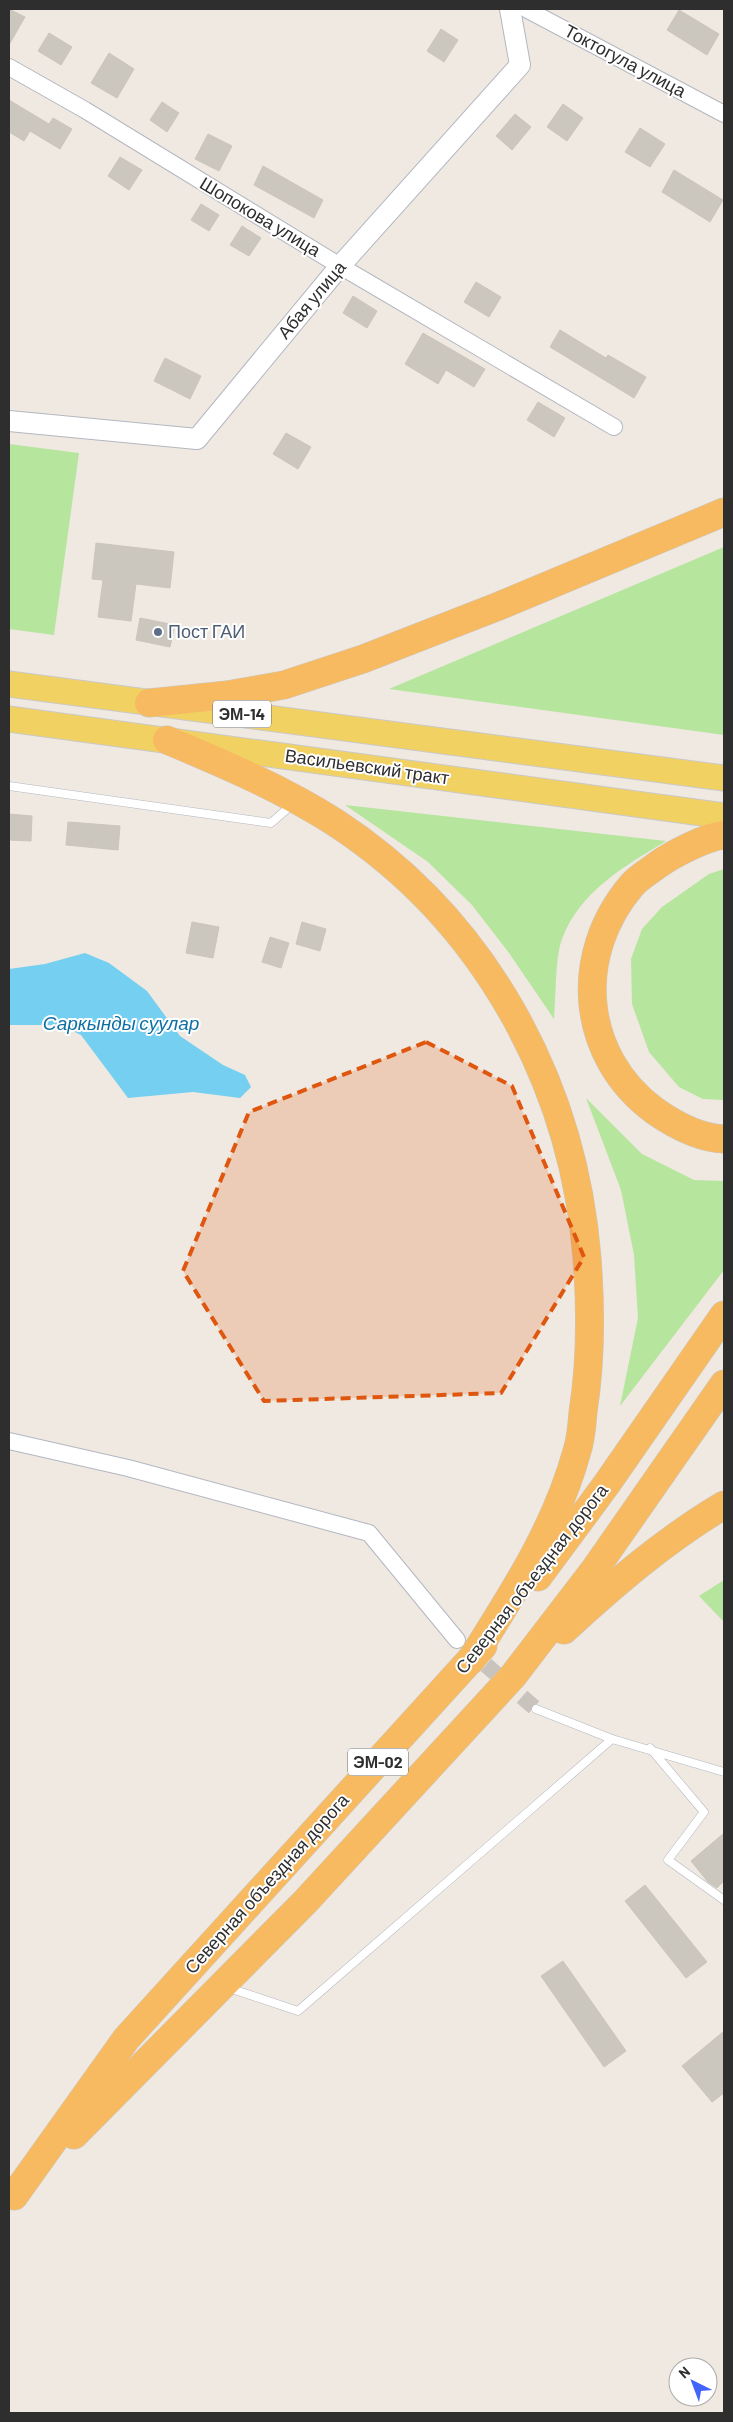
<svg xmlns="http://www.w3.org/2000/svg" width="733" height="2422" font-family="Barlow,sans-serif">
	<rect width="100%" height="100%" fill="#efe9e1"/>
	<!-- green -->
	<g fill="#b6e59e">
		<path d="M9 444 79 453 54 635 9 629Z"/>
		<path d="M724 547V735L389 689Z"/>
		<path d="M345 805 666 841C625 866 580 891 562 939 555 958 556 997 554 1019L509 953 472 905 428 862Z"/>
		<path d="M724 869V1100L703 1099 679 1087 649 1052 632 1004 631 959 642 929 662 907 709 874Z"/>
		<path d="M586 1098 642 1154 694 1180 724 1181V1270L620 1406 638 1318 634 1255 621 1190Z"/>
		<path d="M724 1580V1622L699 1596Z"/>
	</g>
	<!-- water -->
	<path fill="#75cff0" d="M85 953 109 963 147 991 180 1036 223 1065 245 1075 251 1087 240 1098 193 1092 128 1098 81 1035 60 1025H9V969L45 964Z"/>
	<!-- building -->
	<g fill="#cbc7bf" stroke="#cbc5ba">
		<path d="M9 9 25 17 9 45Z"/>
		<path d="M679 10 719 34 707 55 667 30Z"/>
		<path d="M441 29 458 40 444 62 427 51Z"/>
		<path d="M49 33 72 47 61 65 38 51Z"/>
		<path d="M109 53 134 69 117 98 91 83Z"/>
		<path d="M9 100 49 124 53 118 72 129 60 149 30 131 24 141 9 132Z"/>
		<path d="M162 102 179 113 167 132 150 120Z"/>
		<path d="M563 104 583 118 567 141 547 127Z"/>
		<path d="M515 114 531 127 512 150 496 136Z"/>
		<path d="M640 128 665 144 650 167 625 152Z"/>
		<path d="M208 134 232 146 219 171 195 159Z"/>
		<path d="M120 157 142 170 129 190 108 176Z"/>
		<path d="M263 166 323 200 314 218 254 185Z"/>
		<path d="M674 170 723 200 710 222 662 192Z"/>
		<path d="M201 204 219 215 209 231 191 220Z"/>
		<path d="M242 226 261 238 249 256 230 245Z"/>
		<path d="M476 282 501 297 489 317 464 302Z"/>
		<path d="M353 296 377 311 367 328 343 313Z"/>
		<path d="M560 330 606 358 608 355 646 377 634 398 550 347Z"/>
		<path d="M423 333 485 369 474 387 446 370 438 384 405 364Z"/>
		<path d="M165 358 201 376 190 399 154 381Z"/>
		<path d="M538 402 565 418 554 437 527 420Z"/>
		<path d="M286 433 311 447 298 469 273 454Z"/>
		<path d="M96 543 174 552 170 588 136 584 131 621 98 617 103 580 92 579Z"/>
		<path d="M140 618 175 625 170 647 136 640Z"/>
		<path d="M9 814 32 816 31 841 9 840Z"/>
		<path d="M68 822 120 826 118 850 66 845Z"/>
		<path d="M192 922 219 927 213 958 186 953Z"/>
		<path d="M302 922 326 929 320 951 296 944Z"/>
		<path d="M270 937 289 943 281 968 262 962Z"/>
		<path d="M724 1833V1881L717 1888 708 1882 691 1861Z"/>
		<path d="M645 1885 707 1962 686 1978 625 1901Z"/>
		<path d="M563 1961 626 2051 604 2067 541 1976Z"/>
		<path d="M724 2031V2093L712 2102 682 2066Z"/>
	</g>
	<g fill="none" stroke-linecap="round" stroke-linejoin="round">
		<!-- minor-tunnel -->
		<path stroke="#c8c4bd" stroke-width="16" stroke-dasharray="16 8" stroke-linecap="butt" d="M468 1649 536 1709"/>
		<!-- service casing -->
		<g stroke="#b4b7c1" stroke-width="9">
			<g id="service">
				<path d="M9 786 271 823 294 803"/>
				<path d="M536 1709 612 1739"/>
				<path d="M650 1748 704 1812 668 1860 724 1900"/>
				<path d="M229 1988 298 2011 612 1739 724 1772"/>
			</g>
		</g>
		<!-- minor casing -->
		<g stroke="#b4b7c1" stroke-width="18">
			<g id="minor">
				<path d="M526 9 724 114"/>
				<path d="M9 67 85 110 340 266 614 427"/>
				<path d="M9 1441 128 1468 369 1533 457 1640"/>
			</g>
		</g>
		<!-- tertiary casing -->
		<g stroke="#b4b7c1" stroke-width="22">
			<path id="tertiary" d="M9 421 197 439 340 266 520 65 510 9"/>
		</g>
		<!-- primary casing -->
		<g stroke="#c9c9c9" stroke-width="27">
			<g id="primary">
				<path d="M9 684 724 778"/>
				<path d="M9 719 724 816"/>
			</g>
		</g>
		<!-- trunk casing -->
		<g stroke="#c9c9c9" stroke-width="29">
			<g id="trunk">
				<path d="M149 703 227 695 284 685 363 659 499 606 724 512"/>
				<path d="M167 740C224 764 283 789 336 823 484 920 573 1082 587 1258 591 1309 591 1361 583 1412 582 1425 581 1439 577 1451 556 1528 513 1593 471 1660"/>
				<path d="M724 835C705 837 671 855 656 866 648 872 638 878 632 885 572 955 580 1056 655 1111 675 1125 699 1138 724 1139"/>
				<path d="M538 1577 606 1485 724 1315"/>
				<path d="M564 1630C614 1584 665 1540 724 1505"/>
				<path d="M74 2135 305 1902 513 1676 595 1569 724 1384"/>
				<path d="M14 2196 126 2039 483 1646"/>
			</g>
		</g>
		<!-- service -->
		<use href="#service" stroke="#fff" stroke-width="8"/>
		<!-- minor -->
		<use href="#minor" stroke="#fff" stroke-width="16"/>
		<!-- tertiary -->
		<use href="#tertiary" stroke="#fff" stroke-width="20"/>
		<!-- primary -->
		<use href="#primary" stroke="#f2d163" stroke-width="25"/>
		<!-- trunk -->
		<use href="#trunk" stroke="#f8ba60" stroke-width="28"/>
	</g>
	<!-- marked area -->
	<path fill="#df570e" fill-opacity="0.2" stroke="#df570e" stroke-width="4" stroke-dasharray="10 6" stroke-linejoin="round" d="M426 1042 512 1086 584 1257 501 1393 264 1401 183 1271 249 1112Z"/>
	<!-- markers -->
	<circle fill="#5c6f8a" stroke="#fff" stroke-width="2" cx="158" cy="632" r="5"/>
	<g text-anchor="middle" stroke-width="4" stroke-linejoin="round" paint-order="stroke">
		<!-- shield labels -->
		<g fill="#fff" stroke="#6d6d6d" stroke-width="1">
			<rect x="213" y="700.5" width="58" height="27" rx="4"/>
			<rect x="348" y="1748.5" width="60" height="27" rx="4"/>
		</g>
		<g font-size="16" font-weight="bold" fill="#2e2e2e">
			<text x="242" y="720">ЭМ-14</text>
			<text x="378" y="1768">ЭМ-02</text>
		</g>
		<!-- street labels -->
		<g font-size="18" fill="#2e2e2e" stroke="#fff">
			<text transform="translate(625 61) rotate(28)" y="6">Токтогула улица</text>
			<text transform="translate(260 217) rotate(31)" y="6">Шопокова улица</text>
			<text transform="translate(312 300) rotate(-50)" y="6">Абая улица</text>
			<text transform="translate(367 767) rotate(8)" y="6">Васильевский тракт</text>
			<text transform="translate(532 1579) rotate(-52)" y="6">Северная объездная дорога</text>
			<text transform="translate(267 1884) rotate(-48)" y="6">Северная объездная дорога</text>
		</g>
		<!-- service labels -->
		<g font-size="18" fill="#4e5e75" stroke="#fff" text-anchor="start">
			<text x="168" y="638">Пост ГАИ</text>
		</g>
		<!-- water labels -->
		<g font-size="19" font-style="italic" fill="#0d6fa3" stroke="#fff">
			<text x="121" y="1030">Саркынды суулар</text>
		</g>
	</g>
	<!-- border -->
	<rect width="733" height="2422" fill="none" stroke="#2e2e2e" stroke-width="20"/>
	<!-- north arrow -->
	<g transform="translate(693 2382) rotate(318)"><circle r="24" fill="#ffffff" stroke="#ababab"/>
	<path d="M0-4L9 19L0 12L-9 19Z" fill="#4264fb"/>
	<text y="-8" font-size="14" font-weight="bold" text-anchor="middle" fill="#2e2e2e">N</text>
	</g>
</svg>
